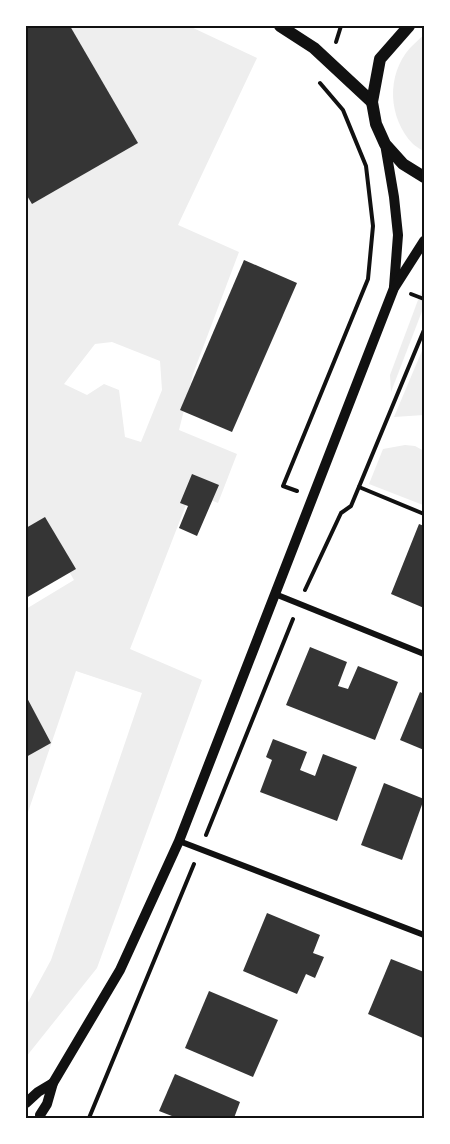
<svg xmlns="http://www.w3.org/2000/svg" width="450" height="1144" font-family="'Playfair Display',serif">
	<rect width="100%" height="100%" fill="#fff"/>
	<!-- green -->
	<g fill="#eee" fill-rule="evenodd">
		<path d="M26 26H189L257 58 178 225 239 252 193 374 179 430 237 454 218 503 191 492 130 649 202 680 97 968 26 1057V1006L51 960 142 693 76 671 26 818V609L74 580 42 525 26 534ZM112 342 160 361 162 390 141 442 125 437 119 390 104 384 87 395 64 384 95 344Z"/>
		<path d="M424 35V152C421 149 416 147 413 144 388 118 386 75 410 48 415 43 419 39 424 35Z"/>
		<path d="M424 284V306L391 392 390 375Z"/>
		<path d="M424 346V415L394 417Z"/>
		<path d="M405 445 415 446 424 451V500L423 505 369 484 383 449Z"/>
	</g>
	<!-- building -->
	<g fill="#353535">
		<path d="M26 26H70L138 143 32 204 26 194Z"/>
		<path d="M244 260 297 283 232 432 180 410Z"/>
		<path d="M192 474 219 485 197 536 179 528 188 506 180 503Z"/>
		<path d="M45 517 76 569 26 598V528Z"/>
		<path d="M419 524 424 526V608L391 594Z"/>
		<path d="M310 647 347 662 338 686 348 689 358 666 398 682 375 740 286 705Z"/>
		<path d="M420 692 424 694V750L400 740Z"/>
		<path d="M26 696 51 743 26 757Z"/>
		<path d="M273 739 307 752 300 770 315 776 323 754 357 767 337 821 260 792 272 760 266 757Z"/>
		<path d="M384 783 424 799 402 860 361 845Z"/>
		<path d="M267 913 320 935 313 953 324 957 315 978 306 974 297 994 243 971Z"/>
		<path d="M391 959 424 972V1033L423 1038 368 1014Z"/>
		<path d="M209 991 278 1020 253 1077 185 1048Z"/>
		<path d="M175 1074 240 1102 234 1118H177L159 1111Z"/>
	</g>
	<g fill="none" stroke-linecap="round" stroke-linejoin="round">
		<!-- path -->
		<g stroke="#111" stroke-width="4">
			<path d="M336 42 341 26"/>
			<path d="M411 294 424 299"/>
			<path d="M359 487 424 514"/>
			<path d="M297 491 283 486 368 279 373 226 366 166 343 110 320 83"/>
			<path d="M305 590 341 513 351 506 424 330"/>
			<path d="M206 835 293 619"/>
			<path d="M89 1118 194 864"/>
		</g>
		<!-- minor -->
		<g stroke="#111" stroke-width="6">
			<path d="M275 594 424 654"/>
			<path d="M179 841 424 935"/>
		</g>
		<!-- tertiary -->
		<g stroke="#111" stroke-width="10">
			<path d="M385 144 394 197 398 235 394 287"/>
			<path d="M26 1103 38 1092 53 1083"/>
			<path d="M40 1115 47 1104 53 1083 120 970 179 841 394 288 424 241"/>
		</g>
		<!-- secondary -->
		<g stroke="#111" stroke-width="12">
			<path d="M280 26 314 48 372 102"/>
			<path d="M409 26 380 59 372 102 376 124 385 144 403 164 424 177"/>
		</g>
	</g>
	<!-- border -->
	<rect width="450" height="1144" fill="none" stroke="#ffffff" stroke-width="54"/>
	<rect x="27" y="27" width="396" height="1090" fill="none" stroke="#111" stroke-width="2"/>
</svg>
